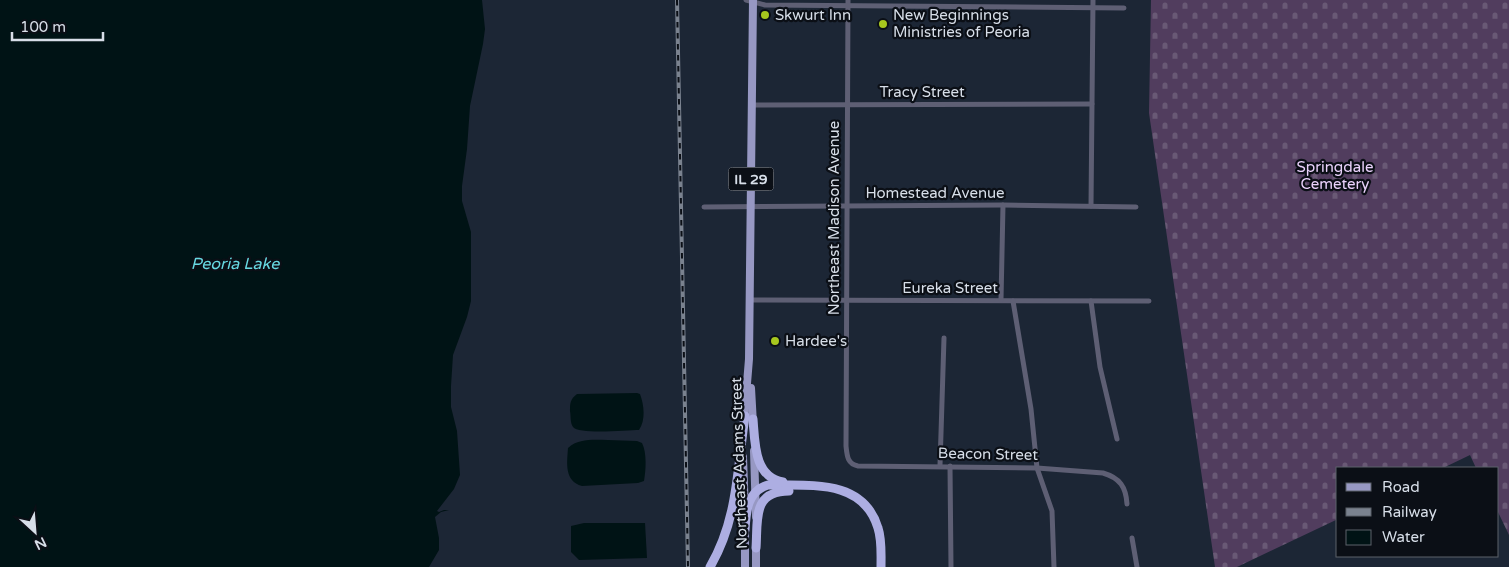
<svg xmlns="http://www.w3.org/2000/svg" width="1509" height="567" font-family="'Varela Round',sans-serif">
	<defs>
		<pattern id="cemetery-stones" width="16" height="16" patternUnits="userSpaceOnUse" patternTransform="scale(1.25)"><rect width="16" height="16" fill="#513d5e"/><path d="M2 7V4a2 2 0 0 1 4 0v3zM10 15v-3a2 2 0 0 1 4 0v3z" fill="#695975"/></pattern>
	</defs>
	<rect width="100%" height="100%" fill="#1c2635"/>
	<!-- cemetery -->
	<path fill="url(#cemetery-stones)" d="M1151 0H1509V535L1498 512V468H1476L1470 455 1443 468H1338V519L1237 567H1215L1149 113Z"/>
	<!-- water -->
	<g fill="#001315">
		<path d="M0 0H482L485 29 483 44 470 106 467 149 462 186V201L471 232V301L467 317 453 355 451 386V407L457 431 460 475 454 489 437 511 439 512 444 510H449L441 512 435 517 439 538V550L429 567H0Z"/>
		<path d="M637 393 640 394C644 405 646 420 639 430 628 430 579 435 573 427 570 423 571 416 570 411 570 404 570 399 577 394Z"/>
		<path d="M608 440 637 441 642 443C647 453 646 470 644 481L638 483 582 486C564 481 567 463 568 448 579 438 594 440 608 440Z"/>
		<path d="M584 523H645L647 558 579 560 571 552V526Z"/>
	</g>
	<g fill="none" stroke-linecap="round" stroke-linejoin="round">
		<!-- street -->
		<g stroke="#5e5f74" stroke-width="5">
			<path d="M746 0 765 5 1124 8"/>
			<path d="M848 0 846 446C847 455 847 464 858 466L1037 468 1103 473C1120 478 1126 487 1127 504"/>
			<path d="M753 105 1092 104"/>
			<path d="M1091 206 1093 0"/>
			<path d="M704 207 1003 205 1136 207"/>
			<path d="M750 300 1149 301"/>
			<path d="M1001 300 1003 205"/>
			<path d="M1013 301 1031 409 1037 468 1052 511 1054 567"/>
			<path d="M1091 301 1100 367 1117 439"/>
			<path d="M940 465 944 338"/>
			<path d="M950 466 951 567"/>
			<path d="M1132 538 1137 567"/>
		</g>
		<!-- primary -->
		<g stroke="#9798c3" stroke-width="8">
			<path d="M751 388 753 424"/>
			<path d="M744 420 749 359 753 0"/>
			<path d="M754 451 756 517"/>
			<path d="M743 457 745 513"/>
			<path d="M745 524V567"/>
			<path d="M756 543V567"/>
		</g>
		<!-- highway -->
		<g stroke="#adaee2" stroke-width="9">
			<path d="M753 419C755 443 754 477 783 482"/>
			<path d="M745 530C746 512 747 491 768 485 809 486 863 478 878 528 882 540 881 554 881 567"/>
			<path d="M756 548C758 520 752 491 789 491"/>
			<path d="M710 567C738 519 737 470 745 416"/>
		</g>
		<!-- rail casing -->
		<g stroke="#7a828f" stroke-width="4">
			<path id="rail" d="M677 0 688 567"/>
		</g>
		<!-- rail -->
		<use href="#rail" stroke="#0b0f16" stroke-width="2" stroke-dasharray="5.5" stroke-linecap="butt"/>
	</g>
	<!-- markers -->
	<g fill="#a7c71e" stroke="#0b0f16" stroke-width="2">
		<circle cx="765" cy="15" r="5"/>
		<circle cx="883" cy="24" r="5"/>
		<circle cx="775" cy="341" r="5"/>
	</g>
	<g text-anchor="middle" stroke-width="4.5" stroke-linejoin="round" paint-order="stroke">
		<!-- shield labels -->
		<rect fill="#0b0f16" stroke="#9aa0a9" stroke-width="1" x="728.5" y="167.5" width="45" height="23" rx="4"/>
		<g font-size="14" font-weight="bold" fill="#d7dee8">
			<text x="751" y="184">IL 29</text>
		</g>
		<!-- poi labels -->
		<g font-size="15" fill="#d7dee8" stroke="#0b0f16" text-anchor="start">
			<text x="775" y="20">Skwurt Inn</text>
			<text x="893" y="20">New Beginnings<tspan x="893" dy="17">Ministries of Peoria</tspan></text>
			<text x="785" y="346">Hardee's</text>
		</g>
		<!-- street labels -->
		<g font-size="15" fill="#d7dee8" stroke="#0b0f16">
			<text x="922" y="97">Tracy Street</text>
			<text x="935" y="198">Homestead Avenue</text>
			<text transform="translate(834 218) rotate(-90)" y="5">Northeast Madison Avenue</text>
			<text x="950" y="293">Eureka Street</text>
			<text transform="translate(988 454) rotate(1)" y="5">Beacon Street</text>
			<text transform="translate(739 463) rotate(-92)" y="5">Northeast Adams Street</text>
		</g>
		<!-- park labels -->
		<g font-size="15" fill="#ead2fc" stroke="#0b0f16">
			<text x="1335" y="172">Springdale<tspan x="1335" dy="17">Cemetery</tspan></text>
		</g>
		<!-- water labels -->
		<g font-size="16" font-style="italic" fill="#67d9e2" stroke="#0b0f16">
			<text x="235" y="269">Peoria Lake</text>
		</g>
	</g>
	<!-- legend -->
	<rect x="1336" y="467" width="162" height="90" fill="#0b0f16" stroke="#5d626a"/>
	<rect x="1346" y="483" width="25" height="8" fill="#9798c3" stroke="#5d626a"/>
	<text x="1382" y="492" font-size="15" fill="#d7dee8">Road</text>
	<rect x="1346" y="508" width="25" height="8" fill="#7a828f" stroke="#5d626a"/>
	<text x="1382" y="517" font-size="15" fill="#d7dee8">Railway</text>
	<rect x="1346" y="530" width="25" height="15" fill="#001315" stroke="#5d626a"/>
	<text x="1382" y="542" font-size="15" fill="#d7dee8">Water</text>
	<!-- north arrow -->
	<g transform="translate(35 532) rotate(154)" stroke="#0b0f16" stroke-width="4" paint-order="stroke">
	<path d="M0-4L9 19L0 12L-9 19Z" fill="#d7dee8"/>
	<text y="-8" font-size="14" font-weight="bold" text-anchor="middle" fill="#d7dee8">N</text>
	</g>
	<!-- scale -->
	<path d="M12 32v8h91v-8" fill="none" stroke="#d7dee8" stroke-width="2.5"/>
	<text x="20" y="32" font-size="15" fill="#d7dee8" stroke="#0b0f16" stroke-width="4" paint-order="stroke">100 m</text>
</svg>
